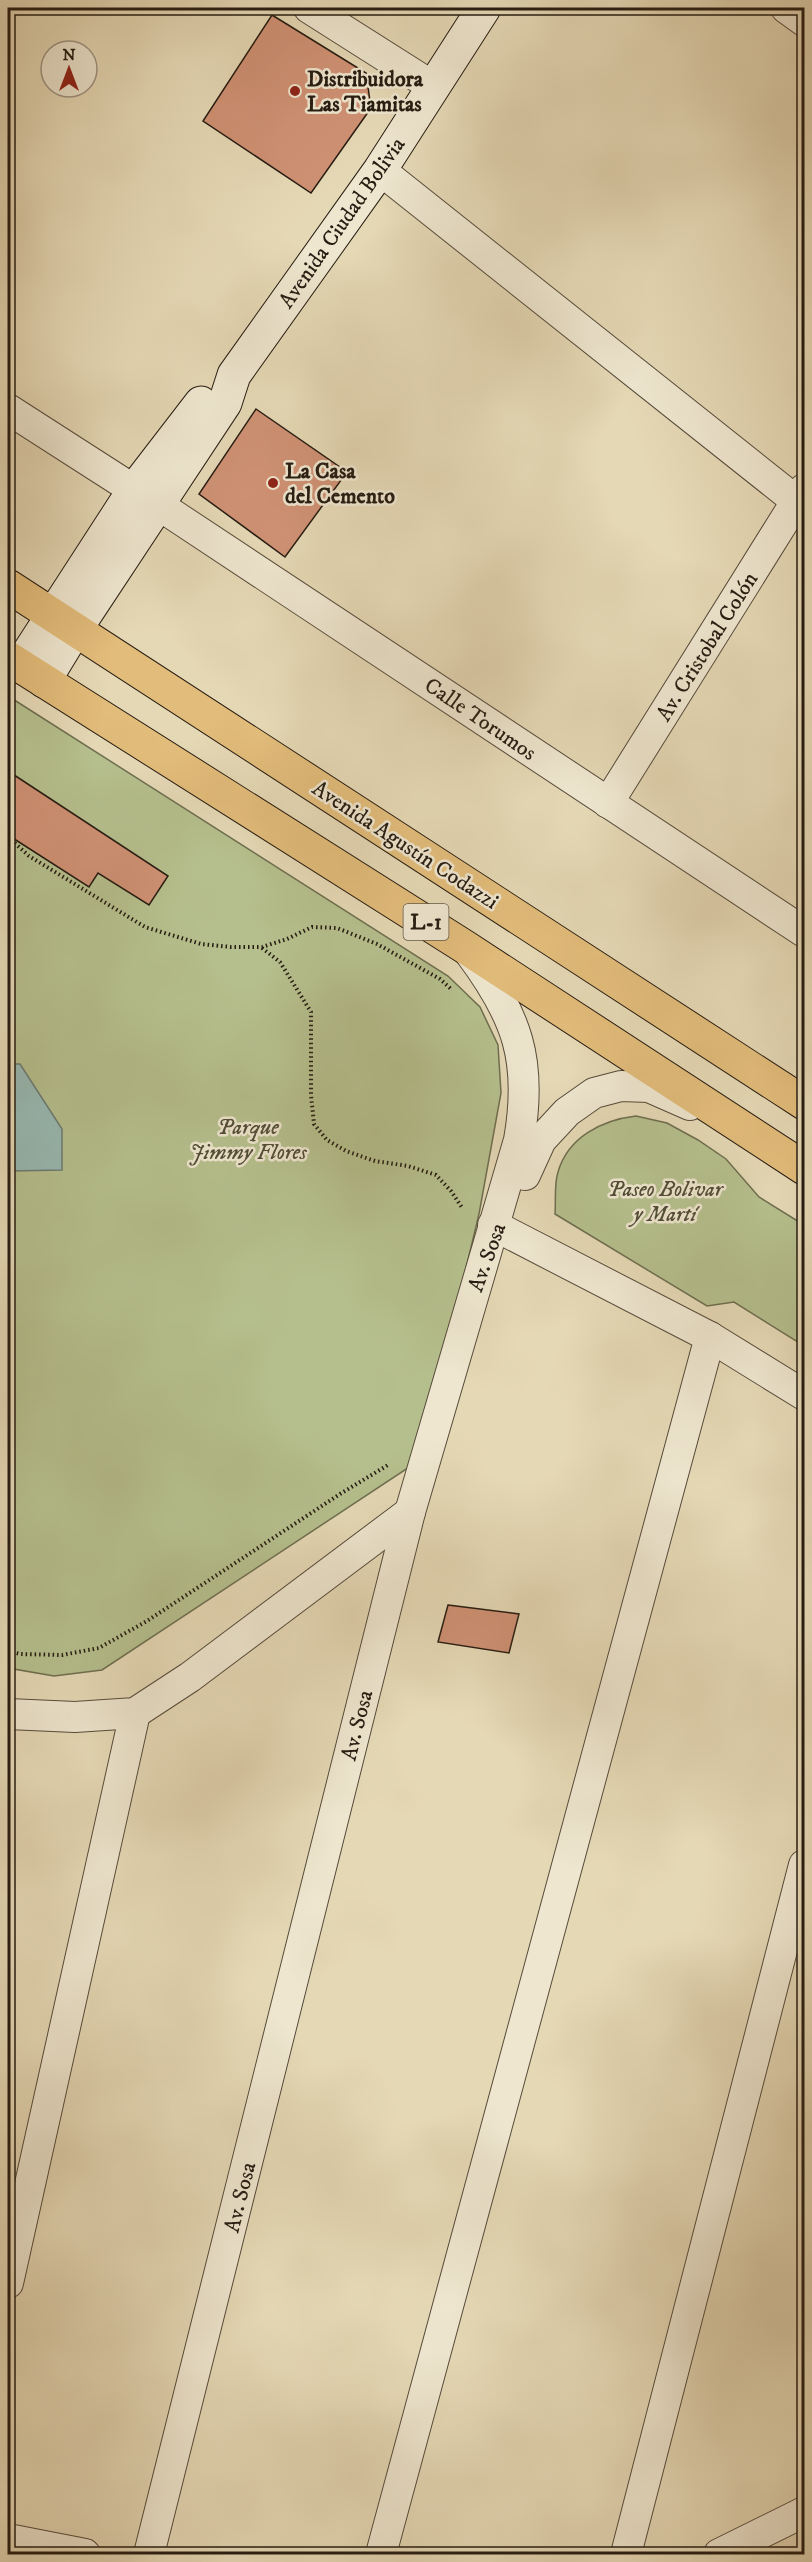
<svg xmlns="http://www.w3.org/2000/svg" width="812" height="2562" font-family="'IM FELL DW Pica',serif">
	<rect width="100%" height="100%" fill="#e5d8b5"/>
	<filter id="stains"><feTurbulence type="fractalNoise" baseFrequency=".00333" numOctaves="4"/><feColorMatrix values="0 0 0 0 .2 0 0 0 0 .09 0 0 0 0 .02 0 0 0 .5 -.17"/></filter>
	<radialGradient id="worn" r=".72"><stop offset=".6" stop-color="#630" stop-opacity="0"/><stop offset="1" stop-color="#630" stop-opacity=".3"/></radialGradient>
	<!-- green -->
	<g fill="#b5bf8d" stroke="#6e6e50" stroke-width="1.5">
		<path d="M8 696 448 976 480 1007 498 1045 501 1093 479 1214 420 1460 102 1670 54 1676 8 1668Z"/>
		<path d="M636 1116 667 1123 698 1140 726 1159 759 1197 804 1225V1346L734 1302 707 1306 555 1214C556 1201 554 1184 558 1172 568 1137 602 1120 636 1116Z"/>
	</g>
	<!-- water -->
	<path fill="#97b9b3" stroke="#6a7a73" stroke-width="1.5" d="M8 1064H20L62 1129V1170L8 1171Z"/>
	<!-- building -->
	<g fill="#cf9174" stroke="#261c12" stroke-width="1.5">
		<path d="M272 15 366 73 371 108 311 193 203 121Z"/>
		<path d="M256 409 347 472 285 557 199 494Z"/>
		<path d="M8 771 168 876 149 905 98 873 89 887 8 835Z"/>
		<path d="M448 1605 519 1614 509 1653 438 1642Z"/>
	</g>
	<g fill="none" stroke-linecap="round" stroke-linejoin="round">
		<!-- street casing -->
		<g stroke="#564b3b" stroke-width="32">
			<g id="street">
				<path d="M309 8 432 86"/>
				<path d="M786 8 804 21"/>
				<path d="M380 170 804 507"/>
				<path d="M8 409 134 490"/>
				<path d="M157 504 804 932"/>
				<path d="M608 803 804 489"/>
				<path d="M525 1175 541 1140 567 1112 594 1093 621 1086 649 1087 690 1105"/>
				<path d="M493 1225 710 1337 804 1395"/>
				<path d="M8 1714 75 1717 135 1713 190 1677 410 1512"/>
				<path d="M8 2283 135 1713"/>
				<path d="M8 2539 85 2554"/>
				<path d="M149 2554 410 1512 519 1140C533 1060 517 1016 469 952"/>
				<path d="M381 2554 710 1337"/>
				<path d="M626 2554 804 1865"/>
				<path d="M719 2554 804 2512"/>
			</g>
		</g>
		<!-- secondary casing -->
		<g stroke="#261c12" stroke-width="35">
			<g id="secondary">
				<path d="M20 666 134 490 201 403"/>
				<path d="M44 681 75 630 225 403 234 375 380 170 484 8"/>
			</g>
		</g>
		<!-- primary casing -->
		<g stroke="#261c12" stroke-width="35">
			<g id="primary">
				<path d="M8 586 804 1103"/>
				<path d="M8 658 465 947 804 1168"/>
			</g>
		</g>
		<!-- path -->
		<g stroke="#261c12" stroke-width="4" stroke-dasharray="1.5 3" stroke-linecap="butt">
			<path d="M8 837 29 856 145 927 201 944 231 947H262L287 939 312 927 337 928 377 944 440 979 452 990"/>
			<path d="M262 948 280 962 311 1012V1095L314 1124 327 1140 346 1151 375 1161 408 1166 436 1175 451 1191 463 1209"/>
			<path d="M8 1651 20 1654 62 1655 99 1648 147 1621 340 1494 388 1465"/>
		</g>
		<!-- street -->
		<use href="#street" stroke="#eee6cf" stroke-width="30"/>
		<!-- secondary -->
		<use href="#secondary" stroke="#eee6cf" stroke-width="33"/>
		<!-- primary -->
		<use href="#primary" stroke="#e2bc7a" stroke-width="33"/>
	</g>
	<!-- markers -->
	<g fill="#8f2418" stroke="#eee6cf" stroke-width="2">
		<circle cx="295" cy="91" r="6"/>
		<circle cx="273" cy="483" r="6"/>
	</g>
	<g text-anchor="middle" stroke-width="5" stroke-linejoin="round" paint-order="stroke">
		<!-- shield labels -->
		<rect fill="#eee6cf" stroke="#62594b" stroke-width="1.5" x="403.5" y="904" width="45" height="36" rx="4.5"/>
		<g font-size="21" font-weight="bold" fill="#261c12">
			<text x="426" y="929">L-1</text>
		</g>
		<!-- poi labels -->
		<g font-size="22" font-weight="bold" fill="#261c12" stroke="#eee6cf" text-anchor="start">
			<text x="307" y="86">Distribuidora<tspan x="307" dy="25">Las Tiamitas</tspan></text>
			<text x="285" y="478">La Casa<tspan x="285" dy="25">del Cemento</tspan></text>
		</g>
		<!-- street labels -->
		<g font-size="22" fill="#261c12" stroke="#eee6cf">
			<text transform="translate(341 222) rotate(-55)" y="8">Avenida Ciudad Bolivia</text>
			<text transform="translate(706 646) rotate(-58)" y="8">Av. Cristobal Colón</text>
			<text transform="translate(481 718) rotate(34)" y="8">Calle Torumos</text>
			<text transform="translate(406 844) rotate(33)" y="8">Avenida Agustín Codazzi</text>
			<text transform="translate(486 1257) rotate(-70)" y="8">Av. Sosa</text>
			<text transform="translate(356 1725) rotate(-76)" y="8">Av. Sosa</text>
			<text transform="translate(239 2197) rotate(-76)" y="8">Av. Sosa</text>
		</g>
		<!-- park labels -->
		<g font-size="22" font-style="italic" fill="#514d37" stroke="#eee6cf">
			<text x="248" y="1134">Parque<tspan x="248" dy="25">Jimmy Flores</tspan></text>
			<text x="665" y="1196">Paseo Bolivar<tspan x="665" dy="25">y Martí</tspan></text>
		</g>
	</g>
	<!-- margin -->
	<rect width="812" height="2562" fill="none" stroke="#e5d8b5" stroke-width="30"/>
	<rect x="9" y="9" width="794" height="2544" fill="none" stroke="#261c12" stroke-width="3"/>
	<rect x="15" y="15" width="782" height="2532" fill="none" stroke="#261c12" stroke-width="1.5"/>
	<!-- north arrow -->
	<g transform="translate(69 69)"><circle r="28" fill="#eee6cf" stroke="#9e9583" stroke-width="1.5"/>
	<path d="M0-4.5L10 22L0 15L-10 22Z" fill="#8f2418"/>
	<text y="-9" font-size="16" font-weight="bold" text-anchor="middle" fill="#261c12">N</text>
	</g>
	<rect width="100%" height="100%" filter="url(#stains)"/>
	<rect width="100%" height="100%" fill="url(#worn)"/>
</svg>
